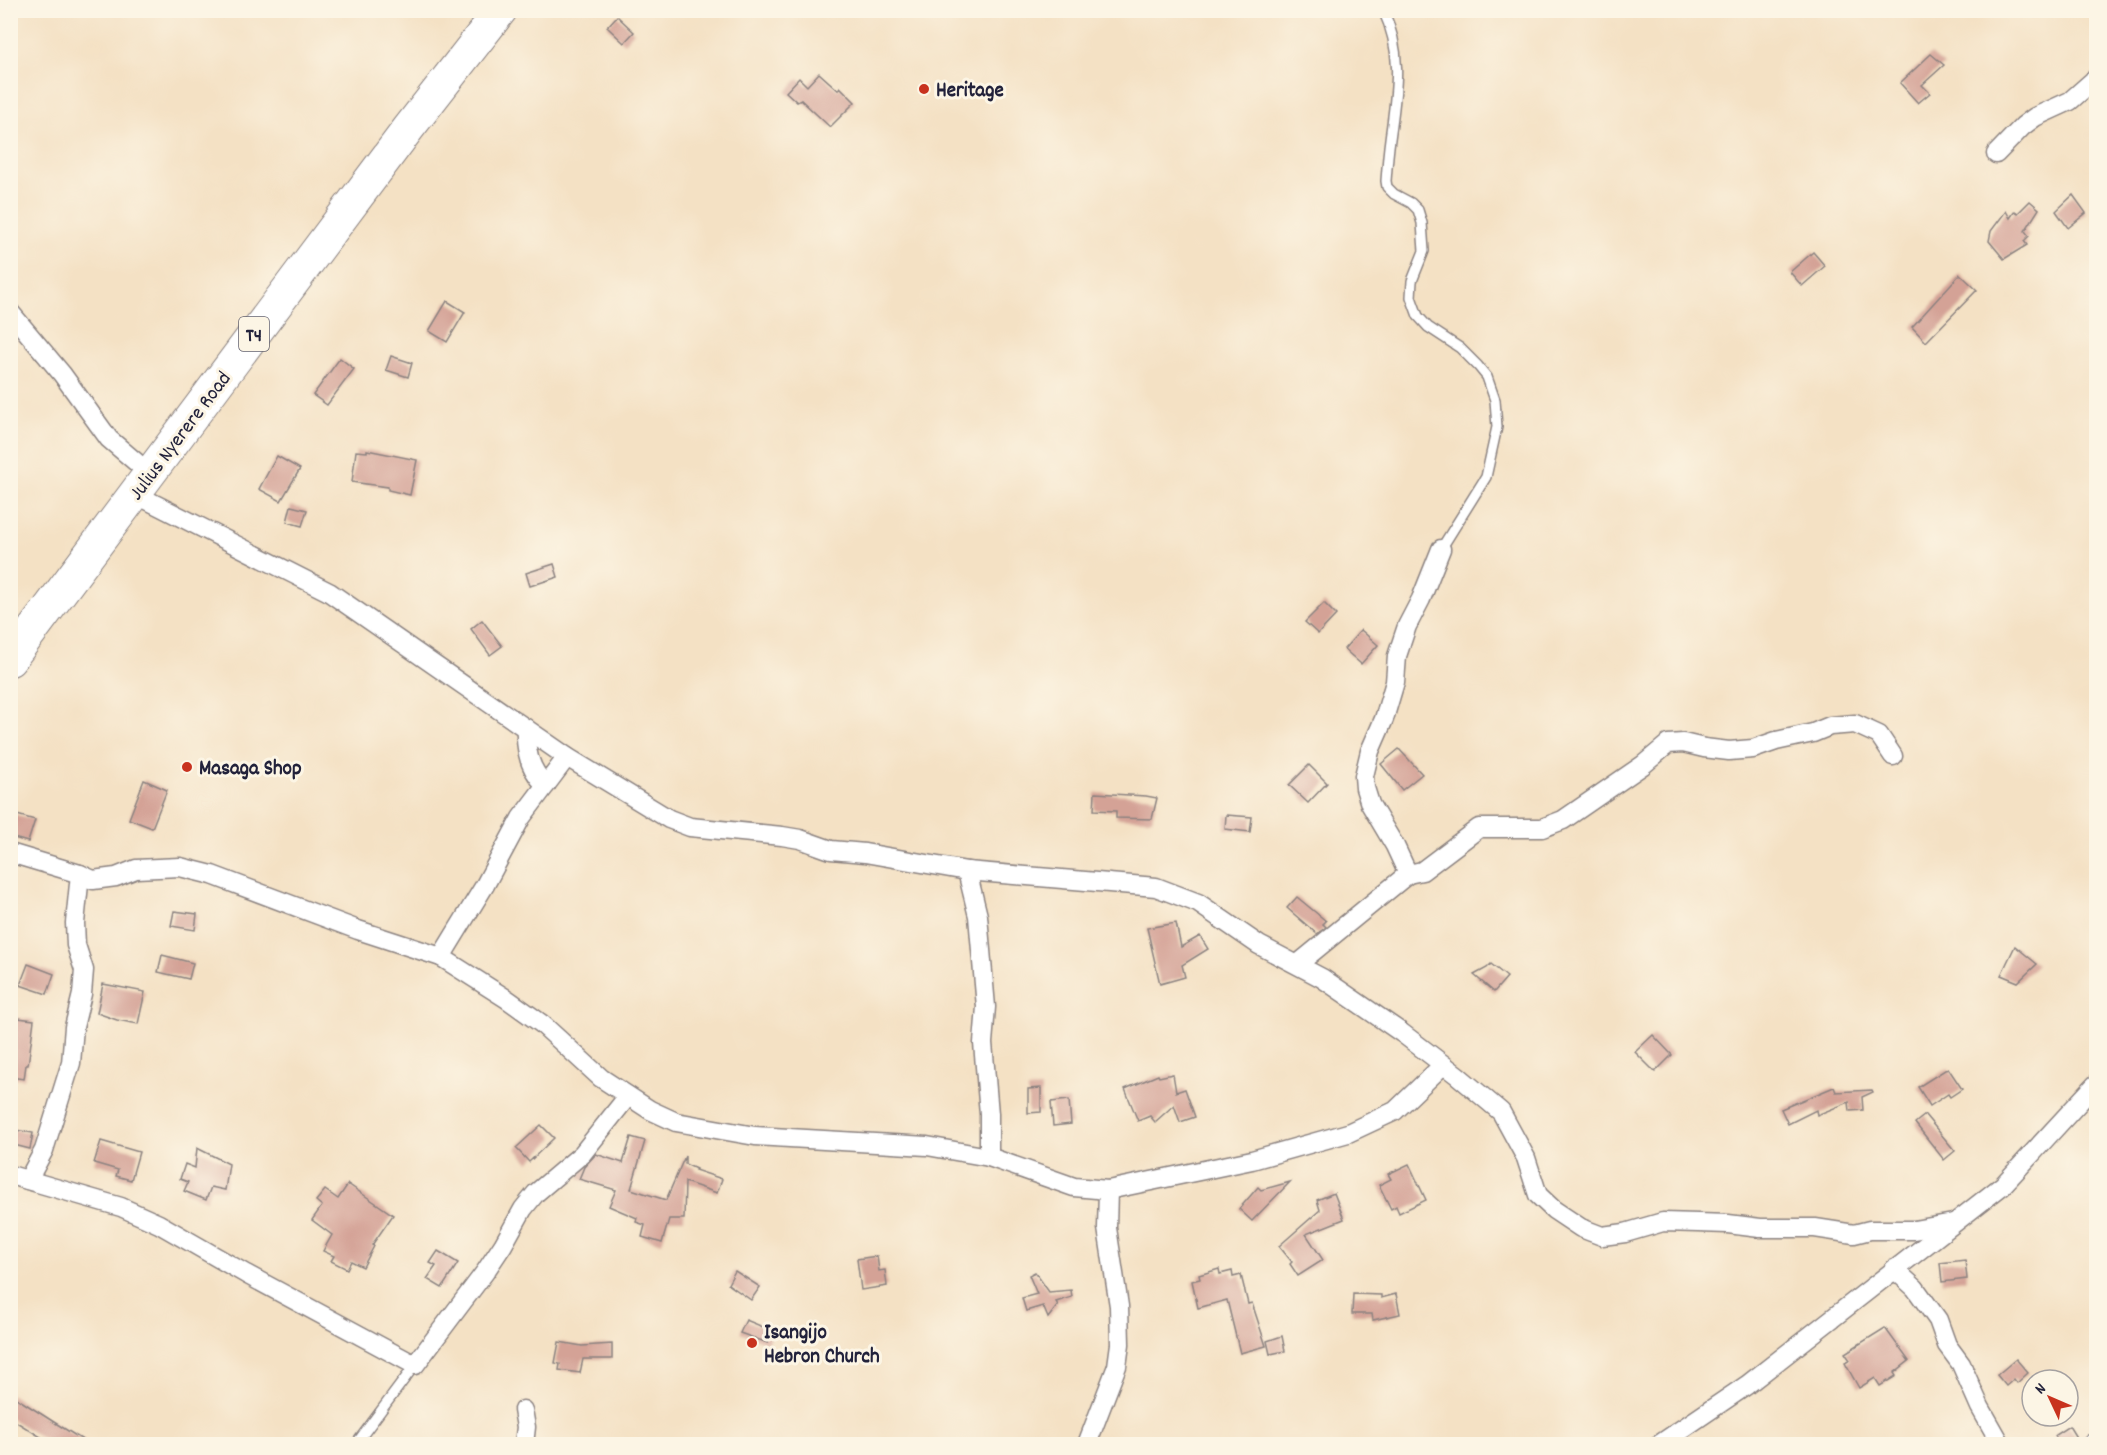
<svg xmlns="http://www.w3.org/2000/svg" width="2107" height="1455" font-family="Dekko,sans-serif">
	<rect width="100%" height="100%" fill="#fcf5e5"/>
	<filter id="ink" filterUnits="userSpaceOnUse"><feTurbulence type="fractalNoise" baseFrequency=".0167" numOctaves="2"/><feDisplacementMap in="SourceGraphic" scale="12" xChannelSelector="R" yChannelSelector="G"/><feConvolveMatrix kernelMatrix="1 2 1 2 8 2 1 2 1" color-interpolation-filters="sRGB"/></filter>
	<filter id="wash" filterUnits="userSpaceOnUse"><feTurbulence type="fractalNoise" baseFrequency=".008" numOctaves="4" result="noise"/><feDisplacementMap in="SourceGraphic" scale="24" xChannelSelector="R" yChannelSelector="G"/><feGaussianBlur stdDeviation="1.35" result="paint"/><feColorMatrix in="noise" values="0 0 0 0 0 0 0 0 0 0 0 0 0 0 0 0 0 1.4 0 .05"/><feComposite in="paint" operator="in"/></filter>
	<g filter="url(#wash)">
		<rect width="100%" height="100%" fill="#f4e1c4"/>
		<g id="blocks">
			<!-- building -->
			<g fill="#d4a296">
				<path d="M617 16 634 32 624 43 607 27Z"/>
				<path d="M1931 54 1944 65 1922 85 1930 93 1918 103 1900 83Z"/>
				<path d="M819 73 838 90 840 87 855 102 830 127 801 100 797 102 786 92 799 78 807 86Z"/>
				<path d="M2073 195 2086 213 2068 228 2056 211Z"/>
				<path d="M2030 201 2039 209 2025 231 2029 236 2024 241 2027 245 2004 259 1989 241 1991 231 2006 211 2010 218 2015 211 2018 213Z"/>
				<path d="M1813 252 1825 266 1802 286 1790 272Z"/>
				<path d="M1960 274 1977 290 1926 342 1912 327Z"/>
				<path d="M447 301 465 312 447 342 429 331Z"/>
				<path d="M391 356 412 363 408 377 386 370Z"/>
				<path d="M340 358 354 369 327 405 313 395Z"/>
				<path d="M367 450 417 460 410 495 388 490V487L352 482 356 451 367 452Z"/>
				<path d="M277 456 300 469 281 501 259 489Z"/>
				<path d="M291 506 307 510 302 526 287 522Z"/>
				<path d="M554 564 558 577 530 586 526 573Z"/>
				<path d="M1324 603 1336 615 1318 634 1305 622Z"/>
				<path d="M482 620 502 646 490 655 471 629Z"/>
				<path d="M1361 630 1378 645 1361 664 1344 649Z"/>
				<path d="M1399 749 1422 774 1402 790 1381 764Z"/>
				<path d="M1309 765 1327 783 1308 803 1289 785Z"/>
				<path d="M144 780 167 790 152 828 129 819Z"/>
				<path d="M1095 793 1146 796 1157 798 1152 819 1116 818V811L1094 810Z"/>
				<path d="M10 813 35 820 28 842 10 837Z"/>
				<path d="M1226 815 1252 817 1250 832 1225 829Z"/>
				<path d="M1297 897 1326 921 1323 924 1326 927 1317 934 1287 908Z"/>
				<path d="M174 911 197 914 195 930 171 926Z"/>
				<path d="M1176 923 1181 947 1200 936 1208 949 1182 965 1185 977 1160 984 1147 928Z"/>
				<path d="M2015 946 2037 964 2018 982 2001 975Z"/>
				<path d="M162 955 193 963 189 979 158 972Z"/>
				<path d="M28 964 54 974 47 994 20 985Z"/>
				<path d="M1491 964 1507 977 1494 992 1474 975 1487 968Z"/>
				<path d="M103 984 145 992 138 1024 117 1020 97 1013Z"/>
				<path d="M10 1017 34 1020 28 1065H26L24 1079 10 1077Z"/>
				<path d="M1653 1035 1672 1055 1655 1072 1635 1052Z"/>
				<path d="M1948 1068 1962 1089 1950 1097 1948 1094 1930 1106 1918 1087Z"/>
				<path d="M1173 1074 1176 1092 1185 1089 1195 1117 1180 1122 1174 1105 1155 1122 1150 1116 1138 1121 1125 1089 1158 1075 1159 1077Z"/>
				<path d="M1834 1087 1836 1092 1872 1090 1873 1092 1862 1097 1863 1110 1850 1111 1849 1102 1817 1115 1816 1110 1788 1124 1781 1109Z"/>
				<path d="M1041 1088V1112L1028 1113V1089Z"/>
				<path d="M1069 1100 1071 1124 1053 1126 1051 1102Z"/>
				<path d="M1925 1115 1955 1151 1944 1160 1915 1123Z"/>
				<path d="M541 1125 554 1138 529 1162 516 1148Z"/>
				<path d="M10 1129 33 1133 30 1149 10 1144Z"/>
				<path d="M631 1137 645 1141 631 1189 666 1200 685 1156V1164L696 1169 695 1170 722 1179 717 1193 685 1182 684 1219H669L662 1243 642 1237 645 1225 636 1222 637 1218 609 1206 616 1190 579 1179 584 1167 596 1154 623 1163Z"/>
				<path d="M101 1141 139 1152 131 1180 116 1176 118 1170 94 1163Z"/>
				<path d="M197 1148 229 1164 225 1190 211 1187 206 1200 184 1191 188 1182 180 1179 185 1164 195 1168Z"/>
				<path d="M1409 1164 1426 1200 1399 1213 1396 1206 1391 1209 1379 1185 1391 1179 1388 1174Z"/>
				<path d="M1290 1182 1252 1221 1239 1209 1258 1187 1261 1190Z"/>
				<path d="M348 1184 393 1215 372 1245 374 1246 363 1267 351 1261 347 1269 331 1261 334 1256 323 1251 332 1235 312 1220 322 1206 316 1201 325 1190 338 1199Z"/>
				<path d="M1334 1193 1344 1219 1306 1234 1323 1260 1298 1276 1290 1264 1292 1262 1279 1246 1320 1210 1317 1200Z"/>
				<path d="M438 1251 458 1263 442 1288 427 1279 436 1266 430 1263Z"/>
				<path d="M877 1256 879 1271 885 1270 887 1286 861 1290 857 1259Z"/>
				<path d="M1965 1260 1967 1279 1942 1282 1940 1263Z"/>
				<path d="M1219 1269 1220 1274 1232 1271 1233 1277 1241 1275 1248 1304 1252 1303 1266 1346 1240 1353 1227 1300 1198 1308 1192 1281 1200 1279 1199 1275Z"/>
				<path d="M735 1271 760 1287 751 1300 728 1284Z"/>
				<path d="M1035 1272 1049 1292 1071 1290 1072 1297 1056 1302 1058 1305 1048 1318 1043 1306 1026 1311 1022 1298 1037 1294 1029 1275Z"/>
				<path d="M1353 1294 1381 1295V1298L1396 1294 1400 1314 1373 1320 1372 1314H1352Z"/>
				<path d="M746 1320 773 1331 768 1343 740 1333Z"/>
				<path d="M1885 1328 1909 1361 1894 1373 1896 1376 1880 1386 1875 1378 1859 1388 1845 1363 1850 1360 1845 1353Z"/>
				<path d="M1282 1336 1285 1351 1270 1354 1267 1341Z"/>
				<path d="M559 1342 582 1346 612 1344V1359H583L580 1373 559 1370 560 1364 555 1363Z"/>
				<path d="M2016 1359 2028 1373 2017 1383 2014 1379 2006 1386 1997 1375Z"/>
				<path d="M10 1394 57 1424 89 1444H52L10 1418Z"/>
				<path d="M2069 1426 2080 1444H2060L2055 1435Z"/>
			</g>
		</g>
	</g>
	<g filter="url(#ink)">
		<use href="#blocks" fill-opacity="0" stroke="#8b8280" stroke-width="1.5"/>
		<g fill="none" stroke-linecap="round" stroke-linejoin="round">
			<!-- service casing -->
			<g stroke="#8b8280" stroke-width="12">
				<g id="service">
					<path d="M1383 10C1404 54 1396 93 1390 139 1388 153 1387 167 1386 181L1387 187 1394 194 1411 203 1418 210 1422 223 1424 251 1412 281 1411 297 1418 316 1428 327 1460 348 1478 366 1487 377 1495 400 1497 427 1486 477 1441 549"/>
					<path d="M356 1444 415 1365"/>
				</g>
			</g>
			<!-- minor casing -->
			<g stroke="#8b8280" stroke-width="21">
				<g id="minor">
					<path d="M1996 154 2023 126 2035 117 2070 101 2096 78"/>
					<path d="M10 312 62 374 109 439 150 474"/>
					<path d="M135 494 329 592 567 757 669 819 690 827 782 836 800 839 831 850 865 853 967 871 1156 887 1198 903 1259 945 1322 978 1402 1033 1457 1075 1501 1112 1526 1158 1538 1195 1554 1210 1581 1228 1602 1236 1625 1233 1663 1222 1698 1223 1728 1224 1760 1228H1815L1854 1234 1870 1230H1914L1953 1223"/>
					<path d="M526 728C525 750 529 770 546 785"/>
					<path d="M10 853 80 874 93 880 116 877 136 869 180 867 212 875 358 930 441 957 507 999 542 1024 601 1078 650 1110 676 1122 755 1136 927 1146 989 1157 1074 1187 1108 1190 1252 1160 1348 1133 1395 1111 1443 1065"/>
					<path d="M967 871 978 916 986 1007 983 1043 989 1114V1157"/>
					<path d="M1408 874 1422 871 1479 828H1542L1563 820 1643 765 1668 744 1683 743 1704 748 1729 751 1753 749 1776 741 1813 733 1830 726 1855 724 1879 735 1893 756"/>
					<path d="M441 957 485 885 521 818 567 757"/>
					<path d="M1298 964 1408 874 1395 846 1370 804 1365 788 1364 776 1370 751 1384 719 1395 682 1397 656 1407 626 1421 599 1441 549"/>
					<path d="M10 1175 121 1207 159 1224 246 1274 415 1365 485 1272 503 1245 523 1209 536 1193 582 1154 628 1096"/>
					<path d="M28 1180 44 1150 71 1063 74 1027 82 994 84 970 76 945 75 923 80 874"/>
					<path d="M1894 1269 1915 1288 1938 1320 1947 1345 1961 1364 1980 1407 2001 1444"/>
					<path d="M523 1410 526 1427 524 1444"/>
					<path d="M1087 1444 1117 1366 1120 1344 1119 1306 1107 1228 1108 1190"/>
					<path d="M1660 1444 1747 1385 2003 1185 2096 1084"/>
					<path d="M2092 1444 2096 1441"/>
				</g>
			</g>
			<!-- trunk casing -->
			<g stroke="#8b8280" stroke-width="34">
				<path id="trunk" d="M10 660 408 129 501 10"/>
			</g>
			<!-- service -->
			<use href="#service" stroke="#fff" stroke-width="9"/>
			<!-- minor -->
			<use href="#minor" stroke="#fff" stroke-width="18"/>
			<!-- trunk -->
			<use href="#trunk" stroke="#fff" stroke-width="32"/>
		</g>
	</g>
	<!-- markers -->
	<g fill="#c8321e" stroke="#fcf5e5" stroke-width="2">
		<circle cx="924" cy="89" r="6"/>
		<circle cx="187" cy="767" r="6"/>
		<circle cx="752" cy="1343" r="6"/>
	</g>
	<g text-anchor="middle" stroke-width="6" stroke-linejoin="round" paint-order="stroke">
		<!-- shield labels -->
		<rect fill="#fcf5e5" stroke="#63616e" stroke-width="1.5" x="239" y="317" width="30" height="34" rx="4.5"/>
		<g font-size="20" font-weight="bold" fill="#22223b">
			<text x="254" y="341">T4</text>
		</g>
		<!-- poi labels -->
		<g font-size="21" font-weight="bold" fill="#22223b" stroke="#fcf5e5" text-anchor="start">
			<text x="936" y="96">Heritage</text>
			<text x="199" y="774">Masaga Shop</text>
			<text x="764" y="1338">Isangijo<tspan x="764" dy="24">Hebron Church</tspan></text>
		</g>
		<!-- street labels -->
		<g font-size="21" fill="#22223b" stroke="#fcf5e5">
			<text transform="translate(179 435) rotate(-53)" y="7">Julius Nyerere Road</text>
		</g>
	</g>
	<!-- margin -->
	<rect width="2107" height="1455" fill="none" stroke="#fcf5e5" stroke-width="36"/>
	<!-- north arrow -->
	<g transform="translate(2050 1398) rotate(314)"><circle r="28" fill="#fcf5e5" stroke="#a5a1a1" stroke-width="1.5"/>
	<path d="M0-4.5L10 22L0 15L-10 22Z" fill="#c8321e"/>
	<text y="-9" font-size="16" font-weight="bold" text-anchor="middle" fill="#22223b">N</text>
	</g>
</svg>
